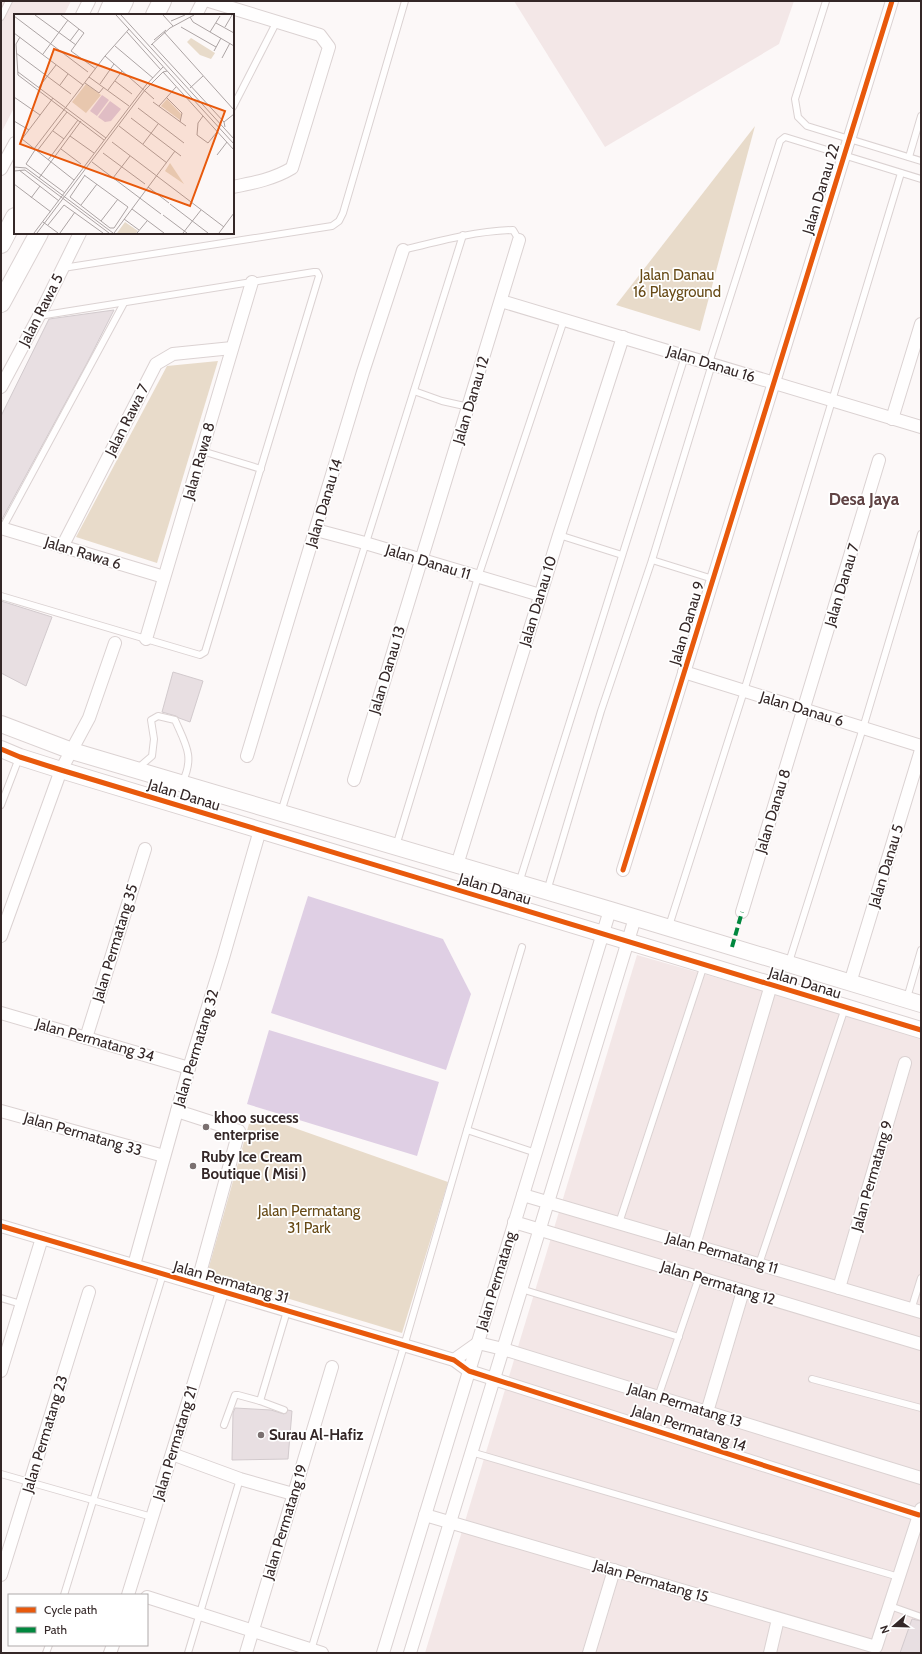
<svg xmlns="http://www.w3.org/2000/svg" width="922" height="1654" font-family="Cabin,sans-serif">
	<rect width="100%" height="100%" fill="#fcf8f8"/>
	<!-- built -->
	<g fill="#f3e7e7">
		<path d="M1 1H71L64 15H15V106L1 133Z"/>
		<path d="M514 1H794L779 44 605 147Z"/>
		<path d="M637 955 921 1036V1653H425Z"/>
	</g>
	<!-- green -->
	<g fill="#e8dbca">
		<path d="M755 126 700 331 616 305Z"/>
		<path d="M218 361 157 563 76 537 167 366Z"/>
		<path d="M252 1113 448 1182 402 1333 207 1274Z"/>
	</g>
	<!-- water -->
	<g fill="#dfcfe4">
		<path d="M308 896 443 939 471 994 446 1070 271 1013Z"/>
		<path d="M269 1030 439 1082 417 1156 247 1104Z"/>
	</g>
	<!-- building -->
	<g fill="#e8dfe2" stroke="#d2cacd">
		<path d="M114 310 87 363 1 521V416L49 319Z"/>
		<path d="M1 601 52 617 26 686 1 673Z"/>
		<path d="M173 672 203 681 190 722 179 718 176 716 162 712Z"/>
		<path d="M235 1408 271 1410 284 1414 288 1410 292 1411 288 1459 232 1460 233 1413Z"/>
		<path d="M912 1619 921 1621V1653H900Z"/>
	</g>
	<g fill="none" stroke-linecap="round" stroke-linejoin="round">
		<!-- service casing -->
		<g stroke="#dbd2d2" stroke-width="8">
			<g id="service">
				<path d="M826 1 795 99 798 117 807 126 921 161"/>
				<path d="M1 17 9 1"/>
				<path d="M233 107 276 23"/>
				<path d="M909 157 921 116"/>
				<path d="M403 250C439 241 475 231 513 230L519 240"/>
				<path d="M63 268 332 226 339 221 343 213 405 1"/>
				<path d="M709 363 780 141 785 137 921 179"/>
				<path d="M414 391 442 401 469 407"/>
				<path d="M202 451 261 469"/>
				<path d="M2 529 124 303"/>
				<path d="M559 535 622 555"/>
				<path d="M652 560 713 579"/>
				<path d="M1 596 200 655 205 652 319 276 317 272H314L39 316"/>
				<path d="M138 768 152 756 154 739 151 720 158 716 175 720C186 745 195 757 182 783"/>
				<path d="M1 805 19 758"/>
				<path d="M281 812 463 235"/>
				<path d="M396 846 478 577 564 320"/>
				<path d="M519 883 685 356"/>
				<path d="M547 891 601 711 652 560 712 364"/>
				<path d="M669 926 744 691 901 173"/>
				<path d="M789 962 863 728 921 534"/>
				<path d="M907 998 921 950"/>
				<path d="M467 1130 536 1153"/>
				<path d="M619 1223 704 965"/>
				<path d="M759 1264 845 1008"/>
				<path d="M521 1289 679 1337"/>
				<path d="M1 1298 21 1304"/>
				<path d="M911 1310 921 1278"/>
				<path d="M812 1379 921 1408"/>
				<path d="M658 1397 699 1277"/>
				<path d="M260 1401 284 1410"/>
				<path d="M224 1425 235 1395H238L260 1401 287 1311"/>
				<path d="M471 1452 899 1577"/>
				<path d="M1 1474 152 1517"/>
				<path d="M64 1595 163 1274"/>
				<path d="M890 1606 921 1617"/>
				<path d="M311 1650 404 1346 467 1130 522 947"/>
				<path d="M46 1653 49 1645"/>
				<path d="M188 1653 240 1479"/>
			</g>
		</g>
		<!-- minor casing -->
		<g stroke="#dbd2d2" stroke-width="14">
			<g id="minor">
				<path d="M209 1 320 35 329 47 292 168C274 179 253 183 233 187"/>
				<path d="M82 15 89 1"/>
				<path d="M104 15 110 1"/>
				<path d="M196 15 203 1"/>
				<path d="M1 169 15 143"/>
				<path d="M501 301 921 427"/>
				<path d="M1 387 39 316 80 233"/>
				<path d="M892 419 921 324"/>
				<path d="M1 528 164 577"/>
				<path d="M316 530 365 543 540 595"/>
				<path d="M62 547 156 364 173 354 232 348"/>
				<path d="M146 639 252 282"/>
				<path d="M684 672 921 746"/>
				<path d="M247 756 363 372 403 250"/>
				<path d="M354 780 519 240"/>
				<path d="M457 865 559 535 623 337"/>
				<path d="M623 870 892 1"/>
				<path d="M742 912 879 460"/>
				<path d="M1 936 61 770 89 718 115 643"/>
				<path d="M850 983 921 750"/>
				<path d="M1 1013 189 1068"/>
				<path d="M86 1038 145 849"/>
				<path d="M1 1111 164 1156"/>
				<path d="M177 1111 239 1131 197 1284"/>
				<path d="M523 1195 921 1312"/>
				<path d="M514 1222 921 1344"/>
				<path d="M1 1226 454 1360 469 1371 919 1515"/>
				<path d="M694 1245 771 985"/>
				<path d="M134 1265 189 1068 223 958 260 830"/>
				<path d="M839 1288 905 1063"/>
				<path d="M478 1343 503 1349 921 1478"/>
				<path d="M454 1360 478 1343"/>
				<path d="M1 1371 42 1238"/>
				<path d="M707 1412 743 1291"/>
				<path d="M172 1454 240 1479 293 1494"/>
				<path d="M425 1515 876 1647 921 1509"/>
				<path d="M1 1575 89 1292"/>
				<path d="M128 1595 222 1292"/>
				<path d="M147 1597 322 1653"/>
				<path d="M110 1653 113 1645"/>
				<path d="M246 1653 332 1367"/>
				<path d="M383 1653 610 910"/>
				<path d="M410 1653 635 918"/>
				<path d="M589 1653 614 1570"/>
				<path d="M770 1653 778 1619"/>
			</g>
		</g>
		<!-- tertiary casing -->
		<g stroke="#dbd2d2" stroke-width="18">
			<g id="tertiary">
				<path d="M1 724 72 751 610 910 921 1004"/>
				<path d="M1 749 20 757 61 770 921 1030"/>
			</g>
		</g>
		<!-- secondary casing -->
		<g stroke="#dbd2d2" stroke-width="20">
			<g id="secondary">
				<path d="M117 15 124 1"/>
				<path d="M155 15 162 1"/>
				<path d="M1 244 15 217"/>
				<path d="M1 303 39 233"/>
			</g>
		</g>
		<!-- service -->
		<use href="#service" stroke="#fffefe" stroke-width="6"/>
		<!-- minor -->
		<use href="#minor" stroke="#fffefe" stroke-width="12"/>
		<!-- tertiary -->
		<use href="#tertiary" stroke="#fffefe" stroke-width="16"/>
		<!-- secondary -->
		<use href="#secondary" stroke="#fffefe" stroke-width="18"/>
		<!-- quiet -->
		<path stroke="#00873e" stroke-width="4" stroke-dasharray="8 4" stroke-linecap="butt" d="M732 947 742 912"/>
		<!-- cycleway casing -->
		<g stroke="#fff" stroke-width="8">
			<g id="cycleway">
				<path d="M1 749 20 757 61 770 921 1030"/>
				<path d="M623 870 892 1"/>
				<path d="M1 1226 454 1360 469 1371 919 1515"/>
			</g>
		</g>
		<!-- cycleway -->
		<use href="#cycleway" stroke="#e8590c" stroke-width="5"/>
	</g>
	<!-- markers -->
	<g fill="#7a7070" stroke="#fff" stroke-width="1.5">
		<circle cx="206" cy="1127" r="4"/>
		<circle cx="193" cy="1166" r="4"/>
		<circle cx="261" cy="1435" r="4"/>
	</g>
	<g text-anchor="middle" stroke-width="3.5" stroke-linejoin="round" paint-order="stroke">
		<!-- street labels -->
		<g font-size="15" fill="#342727" stroke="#fff">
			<text transform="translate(821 189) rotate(-73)" y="5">Jalan Danau 22</text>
			<text transform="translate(41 310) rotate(-63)" y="5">Jalan Rawa 5</text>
			<text transform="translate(711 364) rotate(17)" y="5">Jalan Danau 16</text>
			<text transform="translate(471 400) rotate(-73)" y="5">Jalan Danau 12</text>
			<text transform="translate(127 420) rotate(-63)" y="5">Jalan Rawa 7</text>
			<text transform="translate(199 461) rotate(-74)" y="5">Jalan Rawa 8</text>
			<text transform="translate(324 503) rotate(-73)" y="5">Jalan Danau 14</text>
			<text transform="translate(83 553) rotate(17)" y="5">Jalan Rawa 6</text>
			<text transform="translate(428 562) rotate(17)" y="5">Jalan Danau 11</text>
			<text transform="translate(842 585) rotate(-73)" y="5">Jalan Danau 7</text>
			<text transform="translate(538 601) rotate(-73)" y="5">Jalan Danau 10</text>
			<text transform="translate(687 623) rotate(-73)" y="5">Jalan Danau 9</text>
			<text transform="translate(387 670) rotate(-73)" y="5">Jalan Danau 13</text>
			<text transform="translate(802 709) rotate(17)" y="5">Jalan Danau 6</text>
			<text transform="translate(184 795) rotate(17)" y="5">Jalan Danau</text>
			<text transform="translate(773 811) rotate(-73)" y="5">Jalan Danau 8</text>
			<text transform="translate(886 866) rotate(-73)" y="5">Jalan Danau 5</text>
			<text transform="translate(495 889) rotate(17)" y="5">Jalan Danau</text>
			<text transform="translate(115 943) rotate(-73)" y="5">Jalan Permatang 35</text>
			<text transform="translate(805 983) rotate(17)" y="5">Jalan Danau</text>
			<text transform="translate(95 1040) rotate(16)" y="5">Jalan Permatang 34</text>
			<text transform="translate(196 1048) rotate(-73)" y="5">Jalan Permatang 32</text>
			<text transform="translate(83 1134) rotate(16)" y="5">Jalan Permatang 33</text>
			<text transform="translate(872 1176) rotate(-74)" y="5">Jalan Permatang 9</text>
			<text transform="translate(722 1253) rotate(16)" y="5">Jalan Permatang 11</text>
			<text transform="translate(496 1281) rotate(-73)" y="5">Jalan Permatang</text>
			<text transform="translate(231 1282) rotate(16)" y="5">Jalan Permatang 31</text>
			<text transform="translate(718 1283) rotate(17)" y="5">Jalan Permatang 12</text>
			<text transform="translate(685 1405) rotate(17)" y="5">Jalan Permatang 13</text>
			<text transform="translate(689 1428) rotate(18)" y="5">Jalan Permatang 14</text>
			<text transform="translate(45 1434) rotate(-73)" y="5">Jalan Permatang 23</text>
			<text transform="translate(175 1443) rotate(-73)" y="5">Jalan Permatang 21</text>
			<text transform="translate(285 1522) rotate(-73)" y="5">Jalan Permatang 19</text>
			<text transform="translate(651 1581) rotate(16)" y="5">Jalan Permatang 15</text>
		</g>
		<!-- park labels -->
		<g font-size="15" fill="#674a16" stroke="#fff">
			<text x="677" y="280">Jalan Danau<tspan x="677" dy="17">16 Playground</tspan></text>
			<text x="309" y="1216">Jalan Permatang<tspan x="309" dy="17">31 Park</tspan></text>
		</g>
		<!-- poi labels -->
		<g font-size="15" font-weight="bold" fill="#342727" stroke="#fff" text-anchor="start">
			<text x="214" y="1123">khoo success<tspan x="214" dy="17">enterprise</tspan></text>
			<text x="201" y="1162">Ruby Ice Cream<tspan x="201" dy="17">Boutique ( Misi )</tspan></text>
			<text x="269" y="1440">Surau Al-Hafiz</text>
		</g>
		<!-- quarter labels -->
		<g font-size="17" font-weight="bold" fill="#604344" stroke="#fff">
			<text x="864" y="505">Desa Jaya</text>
		</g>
	</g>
	<!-- overview -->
	<g transform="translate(14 14)">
		<rect width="220" height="220" fill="#fcf8f8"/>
		<path d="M177 24 201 39 197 45 186 41 173 28ZM72 70 87 81 72 99 58 88ZM153 85 167 100 166 106 147 92ZM156 149 170 170 151 157ZM111 208 124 217 122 219H103Z" fill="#e8dbca"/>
		<path d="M88 81 95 86 83 102 76 97ZM96 87 107 95 97 107 91 108 84 103Z" fill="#dfcfe4"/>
		<path fill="none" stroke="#aca4a4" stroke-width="1" d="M21 1 62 31M47 1 70 19 57 37 82 55M102 1 220 130M107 1 220 125M149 1 159 12M0 2 74 58M176 3 179 8 220 32M157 7 171 1M202 9 220 19M167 13 202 33M211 13 218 1M113 18 147 56M150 18 220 96M196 18 206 2M0 19 69 71M6 23 2 30 4 61 90 126M140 26 152 16M56 27 65 15M138 30 210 108 211 113M137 31 156 14 180 1M101 32 139 64M200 37 207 24M2 39 57 80M29 40 54 6M91 42 140 85M208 44 216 29M4 58 92 124M149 58 220 136M75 63 115 92M101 67 118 80M71 69 85 79 90 73M86 70 100 50M46 71 54 60M25 73 42 51M176 74 189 62M94 76 108 57M0 83 26 101M152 83 168 99 166 108M39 84 8 125 60 166M139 88 172 112M145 92 162 73M124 94 170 129M189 102 184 109 183 121 194 129 203 118M117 104 167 142M0 107 15 116M210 108 220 100M105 112 153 149M39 117 50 125M56 122 80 139M98 128 210 213M129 130 144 110M20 135 91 42 115 15M47 135 67 150M21 136 12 150 51 179M23 137 53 98M89 139 131 170M203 141 213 128M34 146 64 106M78 148 147 200M0 153 12 154 99 219M5 156 45 187M0 157 11 156 95 219M70 161 114 193M71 161 56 183 96 214H100L114 193M25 164 67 107M99 164 116 142M0 170 37 198M134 173 155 189M17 184 26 172M156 190 194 219M67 191 83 170M118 195 150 219M149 201 173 219M110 205 125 216M87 207 104 185M29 208 44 219M34 211 50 191 89 219M20 219 132 71 149 53M23 219 131 76 149 58 153 57M46 219 61 198M100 219 161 137M123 219 133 207M169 219 187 196M205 219 220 199"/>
		<path fill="#e8590c" fill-opacity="0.15" stroke="#e8590c" stroke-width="2" d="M40 35 211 97 176 192 6 130Z"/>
		<rect width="220" height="220" fill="none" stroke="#342727" stroke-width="2"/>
	</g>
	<!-- border -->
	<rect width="922" height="1654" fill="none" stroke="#342727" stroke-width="4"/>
	<!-- legend -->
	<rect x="8" y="1594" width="140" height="52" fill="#ffffff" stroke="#aea9a9"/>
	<rect x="16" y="1607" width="20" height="6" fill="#e8590c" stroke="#aea9a9"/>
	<text x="44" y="1614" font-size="12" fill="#342727">Cycle path</text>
	<rect x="16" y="1627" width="20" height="6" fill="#00873e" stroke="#aea9a9"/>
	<text x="44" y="1634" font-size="12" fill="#342727">Path</text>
	<!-- north arrow -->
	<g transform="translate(894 1626) rotate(250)" stroke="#ffffff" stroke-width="3" paint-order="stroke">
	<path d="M0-3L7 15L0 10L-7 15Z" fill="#342727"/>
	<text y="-6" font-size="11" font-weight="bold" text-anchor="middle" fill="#342727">N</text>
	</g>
</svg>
